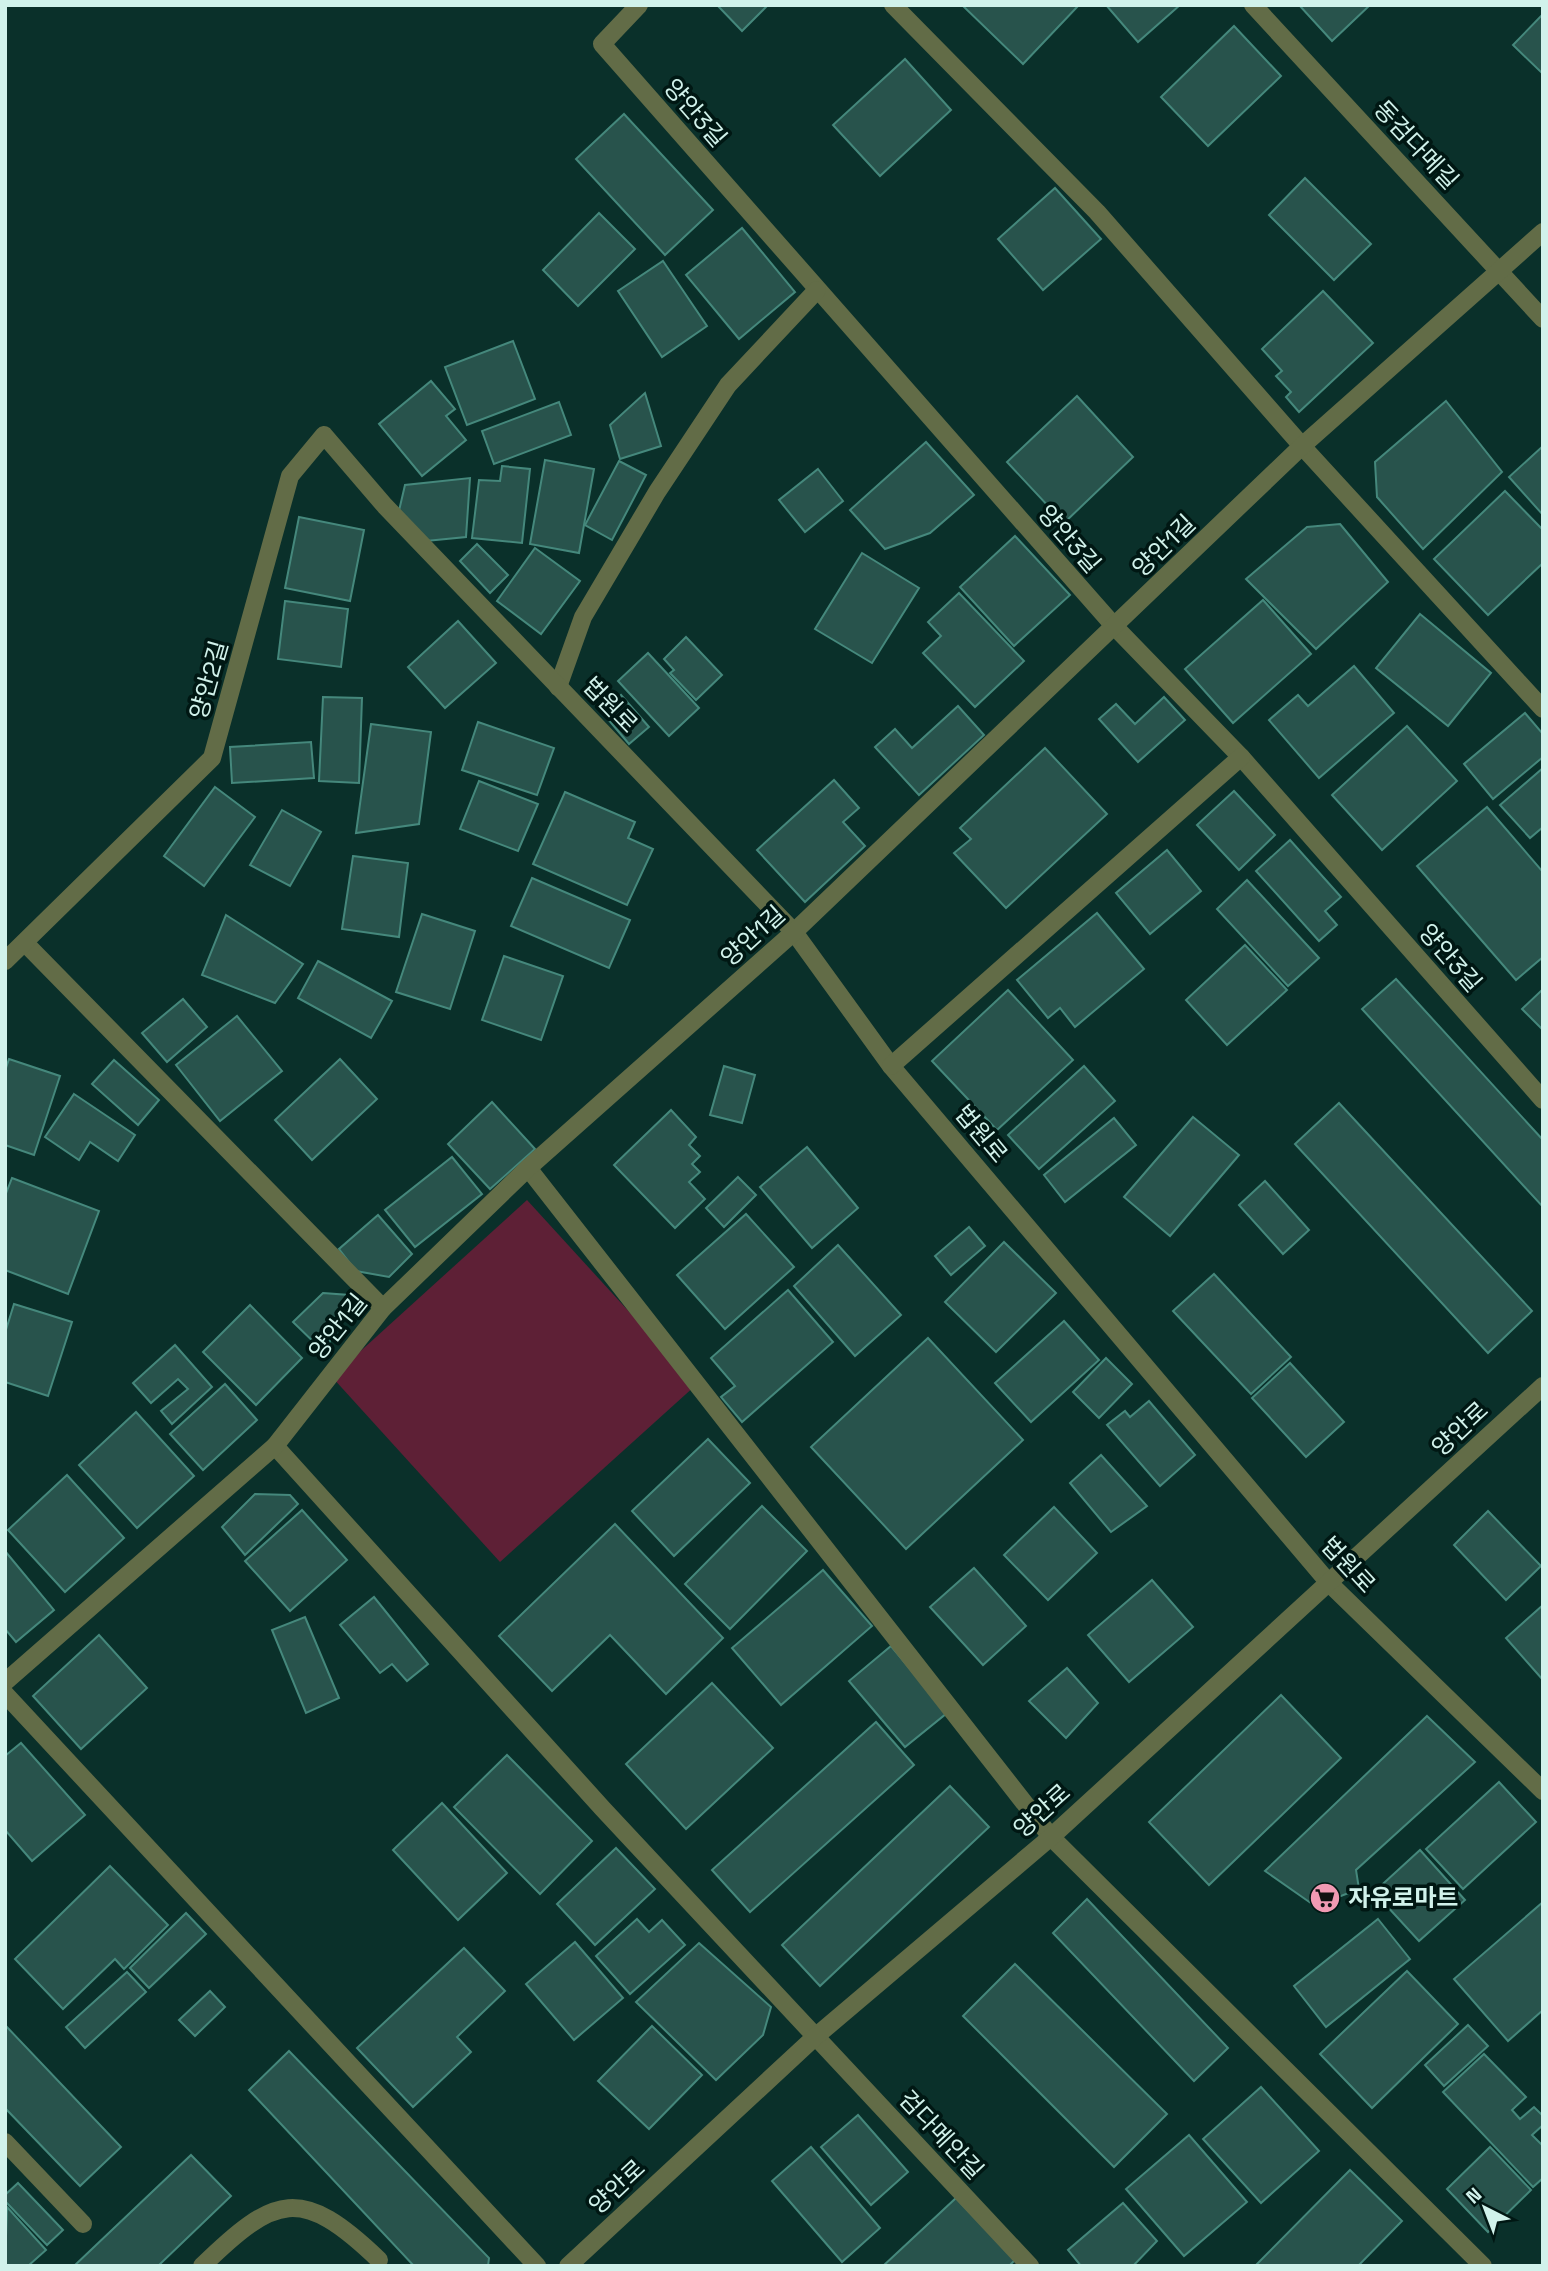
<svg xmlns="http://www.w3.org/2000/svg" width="1548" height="2271" font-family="'Space Grotesk','Noto Sans KR',sans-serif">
	<rect width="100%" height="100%" fill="#0a302a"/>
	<!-- green -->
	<path fill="#5e2036" d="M527 1200 696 1385 500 1562 332 1377Z"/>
	<!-- building -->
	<g fill="#28534c" stroke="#45887c" stroke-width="2">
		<path d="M717 5H768L742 31Z"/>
		<path d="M962 5H1079L1023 64Z"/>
		<path d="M1106 5H1180L1138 42Z"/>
		<path d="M1299 5H1370L1332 41Z"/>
		<path d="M1543 14V74L1513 45Z"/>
		<path d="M1234 26 1281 76 1208 146 1161 97Z"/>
		<path d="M905 59 951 110 880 176 833 125Z"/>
		<path d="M624 114 713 210 665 255 576 159Z"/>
		<path d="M1305 178 1371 244 1334 280 1269 215Z"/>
		<path d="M1055 188 1101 239 1043 290 998 239Z"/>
		<path d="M599 213 635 249 578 306 543 270Z"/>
		<path d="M742 228 795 292 739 339 686 275Z"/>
		<path d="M663 261 707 326 662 357 618 291Z"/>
		<path d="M1323 291 1373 343 1299 412 1286 397 1291 392 1276 376 1282 371 1262 349Z"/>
		<path d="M513 341 535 399 467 425 445 367Z"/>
		<path d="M431 381 455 409 446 416 466 440 422 476 379 424Z"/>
		<path d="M645 393 661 446 620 459 610 425Z"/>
		<path d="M1077 396 1133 457 1064 523 1007 462Z"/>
		<path d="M1446 401 1502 472 1423 549 1377 497 1375 462Z"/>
		<path d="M559 402 571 435 494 464 482 431Z"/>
		<path d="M926 442 974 495 930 533 885 549 850 510Z"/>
		<path d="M1543 446V515L1509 477Z"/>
		<path d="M545 460 594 469 579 553 530 544Z"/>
		<path d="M619 461 646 475 612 540 585 525Z"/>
		<path d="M502 466 530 469 522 543 472 538 479 480 500 481Z"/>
		<path d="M818 469 843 501 805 532 779 500Z"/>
		<path d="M470 478 466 537 426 541 398 515 405 485Z"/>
		<path d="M1505 491 1543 530V563L1488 615 1434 559Z"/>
		<path d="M299 517 364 530 350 601 285 588Z"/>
		<path d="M1340 524 1388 582 1316 649 1246 579 1307 527Z"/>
		<path d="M1015 536 1070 595 1014 646 960 587Z"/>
		<path d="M477 544 508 575 490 593 460 561Z"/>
		<path d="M535 548 580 581 541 634 497 601Z"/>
		<path d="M862 553 919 588 872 663 815 629Z"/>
		<path d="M959 593 1024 661 975 707 923 653 941 636 928 622Z"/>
		<path d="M1263 600 1311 654 1233 723 1185 669Z"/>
		<path d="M285 601 348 609 341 667 278 659Z"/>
		<path d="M1420 614 1491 673 1448 726 1376 668Z"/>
		<path d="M458 621 496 663 445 708 408 667Z"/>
		<path d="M686 637 722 675 696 700 670 673 674 670 664 659Z"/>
		<path d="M648 653 699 708 669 736 618 681Z"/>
		<path d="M1354 666 1394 713 1319 778 1269 720 1298 695 1308 706Z"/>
		<path d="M621 695 649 727 629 744 602 712Z"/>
		<path d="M323 697 362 698 359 783 319 781Z"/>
		<path d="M1164 697 1185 720 1138 762 1099 719 1116 704 1135 724Z"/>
		<path d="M958 706 984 735 919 795 875 747 895 729 912 748Z"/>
		<path d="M1525 713 1543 734V757L1493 799 1464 764Z"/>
		<path d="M478 722 554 748 537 795 462 770Z"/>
		<path d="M371 724 431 732 419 824 356 833Z"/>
		<path d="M1407 726 1457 781 1382 850 1332 795Z"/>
		<path d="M311 742 314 778 232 783 230 747Z"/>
		<path d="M1045 748 1107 814 1006 908 954 853 971 839 960 828Z"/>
		<path d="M1543 768V827L1530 838 1500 805Z"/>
		<path d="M834 780 859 808 843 822 865 846 805 902 757 850Z"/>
		<path d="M479 781 538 804 518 851 460 829Z"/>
		<path d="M215 787 255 817 204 886 164 856Z"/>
		<path d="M1234 791 1275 835 1239 870 1197 825Z"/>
		<path d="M565 792 635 822 628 838 653 849 627 905 533 864Z"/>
		<path d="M1487 807 1543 872V957L1516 980 1417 866Z"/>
		<path d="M282 810 321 832 290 886 250 865Z"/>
		<path d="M1290 840 1341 897 1325 911 1337 925 1319 941 1256 871Z"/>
		<path d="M1167 850 1201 891 1150 934 1116 893Z"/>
		<path d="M353 856 408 863 399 937 342 929Z"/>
		<path d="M532 878 630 920 609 968 511 926Z"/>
		<path d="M1247 880 1319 958 1288 986 1217 909Z"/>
		<path d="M1097 913 1144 969 1075 1027 1060 1008 1048 1018 1017 980Z"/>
		<path d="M422 914 475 931 450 1009 396 992Z"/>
		<path d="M226 915 303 964 275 1003 202 975Z"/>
		<path d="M1245 945 1287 990 1227 1045 1186 1000Z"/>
		<path d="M504 956 563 976 541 1040 482 1020Z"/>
		<path d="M318 961 392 1001 371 1038 298 998Z"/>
		<path d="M1396 979 1543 1140V1207L1362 1009Z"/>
		<path d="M1543 989V1030L1522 1009Z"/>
		<path d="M1008 990 1073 1060 997 1130 932 1061Z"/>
		<path d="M183 999 207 1027 167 1062 142 1033Z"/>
		<path d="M237 1016 282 1071 220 1121 176 1065Z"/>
		<path d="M9 1059 60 1076 34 1155 5 1145V1071Z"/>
		<path d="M340 1059 377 1099 312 1160 275 1120Z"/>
		<path d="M114 1060 159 1100 138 1125 92 1084Z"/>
		<path d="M724 1066 755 1075 742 1123 710 1115Z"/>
		<path d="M1084 1066 1115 1101 1039 1169 1008 1135Z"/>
		<path d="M74 1094 135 1135 118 1161 90 1142 79 1160 45 1137Z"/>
		<path d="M492 1102 535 1149 490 1189 448 1144Z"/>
		<path d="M1339 1103 1532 1311 1488 1353 1295 1144Z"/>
		<path d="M671 1110 696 1137 689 1145 700 1156 692 1164 700 1172 689 1182 705 1199 675 1228 614 1165Z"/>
		<path d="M1193 1117 1239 1155 1170 1236 1124 1197Z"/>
		<path d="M1114 1118 1136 1145 1065 1202 1044 1175Z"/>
		<path d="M807 1147 858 1208 812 1248 760 1187Z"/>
		<path d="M452 1157 482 1194 415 1247 385 1210Z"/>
		<path d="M738 1177 756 1195 724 1227 706 1208Z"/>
		<path d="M12 1178 99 1211 68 1294 5 1270V1196Z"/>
		<path d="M1265 1181 1309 1230 1283 1254 1239 1205Z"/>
		<path d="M746 1214 794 1267 725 1329 677 1275Z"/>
		<path d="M378 1215 412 1254 389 1277 356 1271 339 1249Z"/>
		<path d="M969 1227 985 1246 951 1275 935 1256Z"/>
		<path d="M1004 1242 1056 1293 996 1352 945 1302Z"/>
		<path d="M838 1245 901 1315 855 1356 794 1286Z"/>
		<path d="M1214 1274 1291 1357 1251 1394 1173 1311Z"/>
		<path d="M788 1290 833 1342 742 1422 721 1397 735 1386 711 1358Z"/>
		<path d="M323 1293 349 1295 325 1353 293 1322Z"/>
		<path d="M14 1304 72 1322 48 1396 5 1382V1333Z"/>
		<path d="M250 1305 302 1358 256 1405 203 1352Z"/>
		<path d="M1064 1321 1099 1360 1031 1422 995 1383Z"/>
		<path d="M928 1338 1023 1440 906 1549 811 1447Z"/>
		<path d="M175 1345 212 1387 172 1424 161 1411 188 1389 178 1379 151 1403 133 1383Z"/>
		<path d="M1106 1358 1132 1384 1099 1418 1073 1392Z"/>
		<path d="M1290 1363 1344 1422 1306 1457 1252 1398Z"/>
		<path d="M225 1384 257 1420 203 1470 170 1434Z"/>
		<path d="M1149 1401 1195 1455 1160 1486 1107 1425 1125 1411 1130 1417Z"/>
		<path d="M136 1412 194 1476 137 1528 79 1465Z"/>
		<path d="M708 1439 750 1483 674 1556 632 1511Z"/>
		<path d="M1101 1455 1147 1506 1111 1532 1070 1483Z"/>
		<path d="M67 1475 124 1538 65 1592 8 1530Z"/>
		<path d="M255 1494 290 1495 298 1504 245 1555 222 1527Z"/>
		<path d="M762 1506 807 1551 730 1629 685 1584Z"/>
		<path d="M1054 1507 1097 1553 1048 1600 1004 1555Z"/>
		<path d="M302 1510 347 1560 290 1611 245 1561Z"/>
		<path d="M1488 1511 1541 1566 1506 1600 1454 1545Z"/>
		<path d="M615 1524 723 1638 666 1694 610 1635 552 1691 499 1636Z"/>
		<path d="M5 1551 54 1610 16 1642 5 1629Z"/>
		<path d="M974 1568 1026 1626 983 1665 930 1607Z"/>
		<path d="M823 1570 872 1626 781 1705 732 1648Z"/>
		<path d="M1152 1580 1193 1627 1129 1682 1088 1635Z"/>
		<path d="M374 1597 428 1664 407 1681 392 1664 380 1673 340 1625Z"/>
		<path d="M1543 1605V1680L1506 1638Z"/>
		<path d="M305 1617 339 1698 306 1713 272 1630Z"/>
		<path d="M99 1635 147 1688 81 1749 33 1696Z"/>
		<path d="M891 1646 947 1713 905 1747 849 1681Z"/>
		<path d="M1067 1668 1098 1703 1066 1738 1029 1701Z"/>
		<path d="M712 1683 773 1748 686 1829 626 1764Z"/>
		<path d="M1281 1695 1341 1758 1209 1885 1149 1822Z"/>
		<path d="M1427 1716 1475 1762 1356 1870 1359 1889 1315 1906 1265 1871Z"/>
		<path d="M876 1722 914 1765 750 1912 712 1870Z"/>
		<path d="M21 1743 85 1815 32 1861 5 1830V1756Z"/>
		<path d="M507 1755 592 1841 540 1894 454 1807Z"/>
		<path d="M1499 1782 1536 1822 1463 1889 1426 1849Z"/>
		<path d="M950 1786 989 1827 820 1986 782 1945Z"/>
		<path d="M442 1803 507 1873 458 1920 393 1850Z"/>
		<path d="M616 1848 655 1889 595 1945 557 1904Z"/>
		<path d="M1420 1850 1465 1900 1419 1941 1374 1892Z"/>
		<path d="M110 1866 168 1925 124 1969 115 1959 63 2009 15 1959Z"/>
		<path d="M1087 1899 1228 2048 1194 2081 1053 1933Z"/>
		<path d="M1543 1902V2010L1508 2041 1454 1979Z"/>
		<path d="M186 1913 206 1934 149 1988 130 1968Z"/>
		<path d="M637 1919 649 1932 662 1920 685 1945 630 1994 596 1956Z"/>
		<path d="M1378 1919 1410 1959 1326 2027 1294 1986Z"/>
		<path d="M575 1942 623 1998 574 2040 526 1984Z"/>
		<path d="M699 1943 771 2007 763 2035 716 2080 636 2002Z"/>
		<path d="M464 1948 505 1991 457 2037 471 2052 413 2107 357 2048Z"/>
		<path d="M1015 1964 1167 2114 1114 2167 963 2016Z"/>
		<path d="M1407 1971 1458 2024 1372 2108 1320 2054Z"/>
		<path d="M127 1972 146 1992 85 2048 66 2027Z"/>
		<path d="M210 1991 225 2007 195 2036 179 2020Z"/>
		<path d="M5 2025 121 2147 80 2186 5 2108Z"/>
		<path d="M1468 2025 1488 2046 1444 2086 1425 2065Z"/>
		<path d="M652 2026 702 2075 649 2129 598 2081Z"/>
		<path d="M289 2051 489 2258 488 2266H414L249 2090Z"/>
		<path d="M1484 2054 1526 2097 1512 2110 1520 2119 1534 2107 1543 2116V2125L1532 2135 1543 2146V2178L1533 2187 1443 2092Z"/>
		<path d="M1261 2087 1319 2151 1261 2203 1203 2139Z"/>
		<path d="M858 2115 908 2172 871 2205 821 2147Z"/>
		<path d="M1189 2135 1247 2202 1184 2256 1126 2189Z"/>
		<path d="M811 2147 880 2228 842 2262 772 2181Z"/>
		<path d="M1490 2147 1531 2190 1488 2232 1447 2189Z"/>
		<path d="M191 2155 231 2196 158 2266H74Z"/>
		<path d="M1350 2170 1402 2221 1358 2266H1255Z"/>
		<path d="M18 2183 63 2230 47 2245 5 2201V2195Z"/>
		<path d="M956 2198 1015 2260 1009 2266H883Z"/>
		<path d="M1123 2203 1157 2241 1133 2266H1081L1068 2250Z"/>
		<path d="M7 2207 46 2250 28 2266H5Z"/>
	</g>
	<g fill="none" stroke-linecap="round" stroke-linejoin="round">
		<!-- lane -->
		<g stroke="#626c47" stroke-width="18">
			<path d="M5 2142 83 2224"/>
			<path d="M202 2266C275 2195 301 2185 379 2260"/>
		</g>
		<!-- street -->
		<g stroke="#626c47" stroke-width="18">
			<path d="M639 5 602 44 1115 627 1241 757 1543 1100"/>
			<path d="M893 5 1097 212 1302 446 1543 709"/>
			<path d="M1253 5 1543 319"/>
			<path d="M558 687 583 617 657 492 728 385 817 290"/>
			<path d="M25 943 383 1308"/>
			<path d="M5 961 212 758 290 476 324 435 385 506 794 932 891 1066 1329 1583 1543 1791"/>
			<path d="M891 1066 1241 757"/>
			<path d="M528 1168 1051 1837 1483 2266"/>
			<path d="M275 1446 603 1809 1030 2266"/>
			<path d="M5 1682 275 1446 383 1308 528 1168 794 932 1302 446 1543 232"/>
			<path d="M5 1694 537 2266"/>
			<path d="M568 2266 815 2037 1051 1837 1543 1386"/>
		</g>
	</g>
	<!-- icons -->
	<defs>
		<g id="supermarket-disc" transform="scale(1.575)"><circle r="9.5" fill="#f19ab3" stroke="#001713"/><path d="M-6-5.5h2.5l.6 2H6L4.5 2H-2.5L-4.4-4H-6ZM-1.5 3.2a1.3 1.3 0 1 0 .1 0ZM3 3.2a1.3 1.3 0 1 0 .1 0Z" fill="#111"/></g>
	</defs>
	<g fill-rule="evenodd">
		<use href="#supermarket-disc" x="1325" y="1898"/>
	</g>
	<g text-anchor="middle" stroke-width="7" stroke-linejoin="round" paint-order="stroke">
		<!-- street labels -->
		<g font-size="24" fill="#d1f2eb" stroke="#001713">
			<text transform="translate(695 113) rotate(49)" y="8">양안3길</text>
			<text transform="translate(1416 145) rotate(47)" y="8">동검다메길</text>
			<text transform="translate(1069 539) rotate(49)" y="8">양안3길</text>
			<text transform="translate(1164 546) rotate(-44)" y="8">양안1길</text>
			<text transform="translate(209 680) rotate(-74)" y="8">양안2길</text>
			<text transform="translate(610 705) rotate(46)" y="8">법원로</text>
			<text transform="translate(753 936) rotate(-42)" y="8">양안1길</text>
			<text transform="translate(1450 958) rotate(49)" y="8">양안3길</text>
			<text transform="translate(981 1134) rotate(50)" y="8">법원로</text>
			<text transform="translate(338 1327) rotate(-51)" y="8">양안1길</text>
			<text transform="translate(1460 1429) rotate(-43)" y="8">양안로</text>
			<text transform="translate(1348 1565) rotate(47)" y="8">법원로</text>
			<text transform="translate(1042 1811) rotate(-42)" y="8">양안로</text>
			<text transform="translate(941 2135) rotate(47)" y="8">검다메안길</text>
			<text transform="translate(617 2187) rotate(-43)" y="8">양안로</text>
		</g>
		<!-- poi labels -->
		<g font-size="24" font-weight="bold" fill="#d1f2eb" stroke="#001713" text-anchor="start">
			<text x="1348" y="1906">자유로마트</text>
		</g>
	</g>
	<!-- border -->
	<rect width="1548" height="2271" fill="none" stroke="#d1f2eb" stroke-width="14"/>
	<!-- north arrow -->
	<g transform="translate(1485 2208) rotate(318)" stroke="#001713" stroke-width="5" paint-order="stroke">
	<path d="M0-5L12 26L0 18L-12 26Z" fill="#d1f2eb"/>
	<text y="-10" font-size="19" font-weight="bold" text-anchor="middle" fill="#d1f2eb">N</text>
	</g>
</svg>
